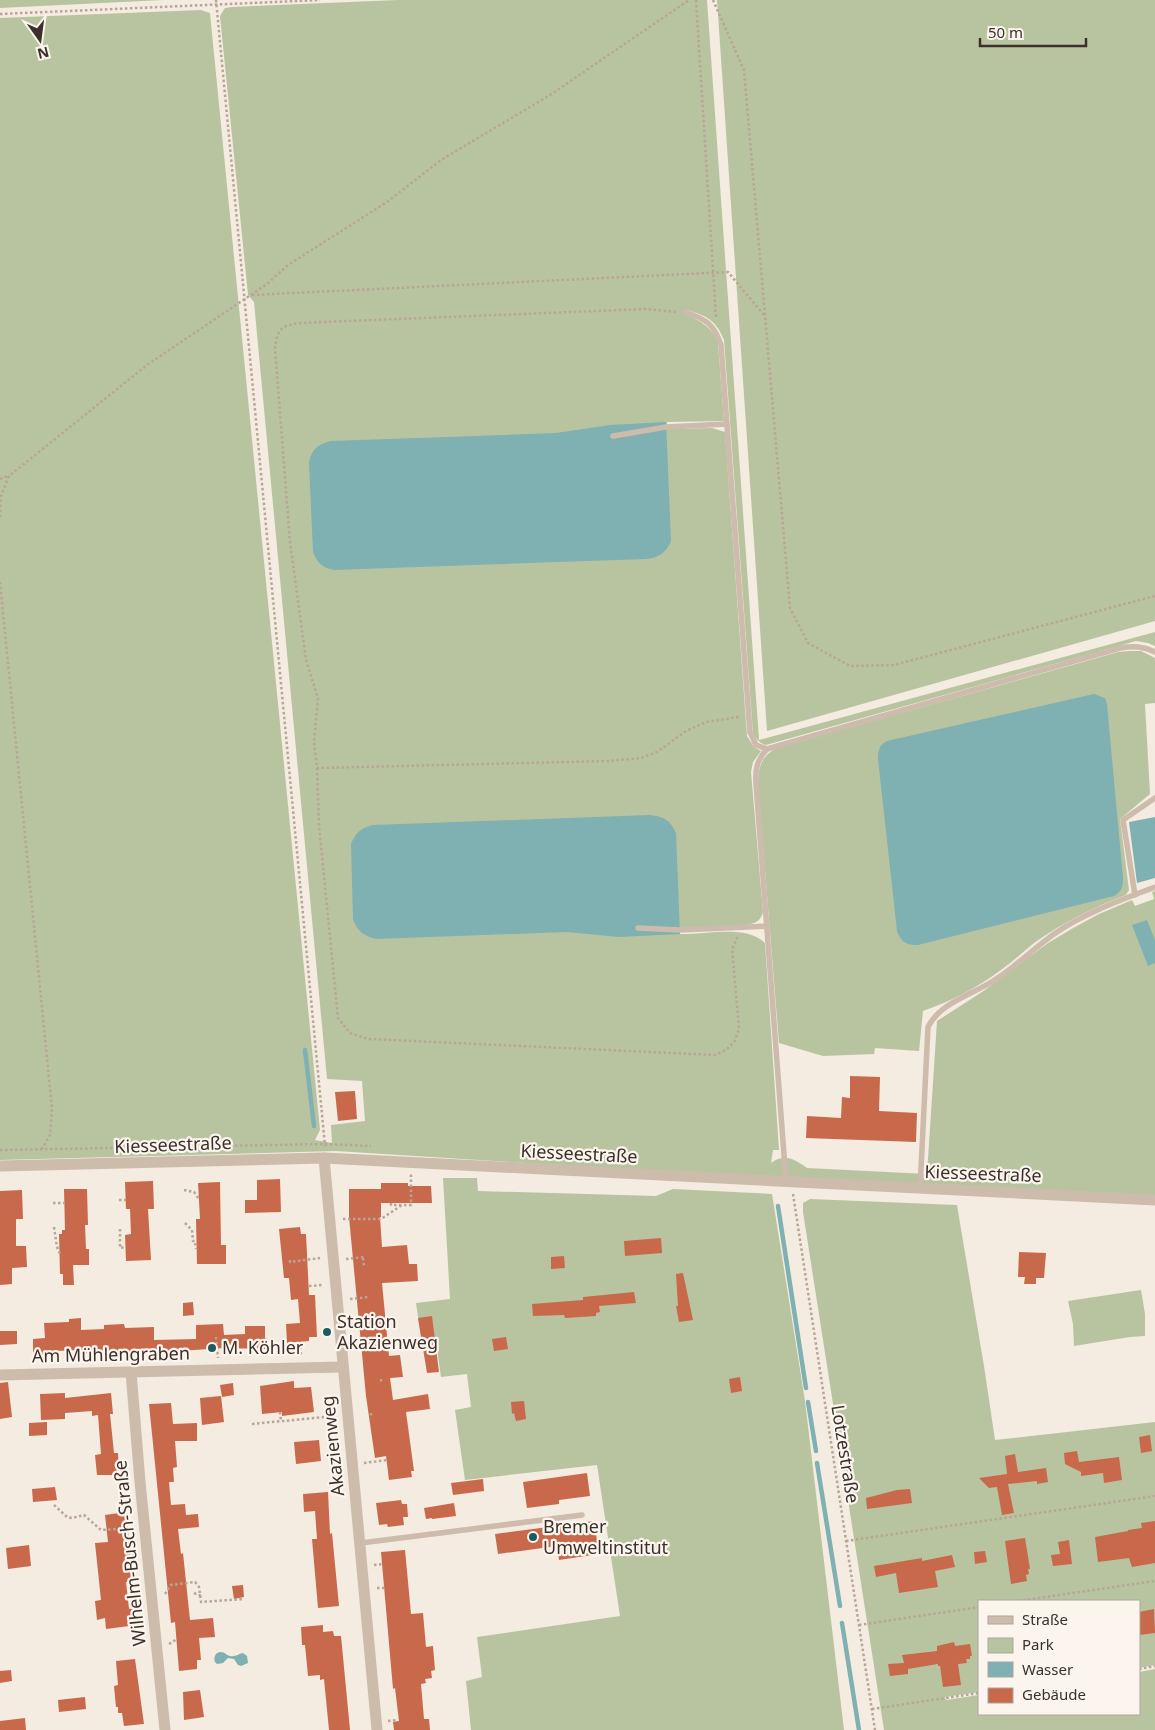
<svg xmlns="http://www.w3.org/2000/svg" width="1155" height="1730" font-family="'Noto Sans',sans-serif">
	<rect width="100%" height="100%" fill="#f4ebe1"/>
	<!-- green -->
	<g fill="#b8c4a0">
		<path d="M0 0H163L0 8Z"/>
		<path d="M398 0H707L759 740 1155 632V646L1148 643 1136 641 766 745C759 743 757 740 753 733L724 340C716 320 707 316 687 310V315C701 321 713 328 718 343L724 421 667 422V429L712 428 725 432 747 736 754 747 761 751 753 762 751 772 763 912C762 916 760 920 756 922 747 928 694 927 680 928V934C705 935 746 924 765 943L779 1150H773L771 1163C785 1153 794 1159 807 1168L927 1174 937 1021 982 992 1048 943 1075 927 1099 914 1132 900 1135 906 1154 899 1152 892 1155 891V1196L765 1178 336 1151 0 1160V18L201 10 210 13 320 1130 315 1140 332 1143 331 1125 365 1121 362 1081 327 1079 254 302 248 295 220 16 225 8 232 7Z"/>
		<path d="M717 0H1155V621L767 731Z"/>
		<path d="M1130 651H1141L1155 658V703L1145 704 1150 794 1120 819 1129 890 1126 895C1094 907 1062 923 1034 943 1023 952 1012 962 1001 970 977 988 951 1001 923 1011L919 1051 875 1048 874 1054 823 1056 779 1043 758 783C758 767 762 755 777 748L1118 652Z"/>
		<path d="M443 1178H477L478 1191 656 1196 673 1189 772 1194 805 1401 844 1730H471L466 1681 482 1677 477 1637 620 1616 597 1465 465 1480 455 1410 471 1407 467 1374 441 1377 436 1342 422 1344 416 1303 450 1299Z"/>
		<path d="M810 1199 957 1205 984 1366 995 1440 1155 1422V1665L1139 1668V1601H979V1692L945 1697 946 1700 979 1695V1714H1139V1672L1155 1669V1730H884L803 1212V1203Z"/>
		<path d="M1141 1290 1145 1314V1336L1130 1337 1074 1346 1073 1324 1068 1301Z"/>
	</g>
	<!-- water -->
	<g fill="#7fb0b2">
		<path d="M666 422 671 541C666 553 658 558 646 559L334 570C323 568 317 563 313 552L309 463C311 450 318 444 331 441L556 433 610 425Z"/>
		<path d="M1094 694 1105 698 1107 704 1123 878C1123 887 1122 891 1114 896L918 945C906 945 902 943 897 931L878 759C878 750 879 745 887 741Z"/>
		<path d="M650 815C665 817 670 820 676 833L680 934 619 937 567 932 376 939C364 936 357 931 353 919L351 844C356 832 361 828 373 825Z"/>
		<path d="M1155 817V878L1137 883 1129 822Z"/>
		<path d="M1147 920 1155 940V963L1148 966 1132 925Z"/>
		<path d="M220 1652C226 1652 225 1655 230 1656 236 1657 238 1654 243 1653L247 1656 248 1663 241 1666 238 1665 234 1659 228 1658 223 1663 217 1664C213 1661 214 1656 217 1653Z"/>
	</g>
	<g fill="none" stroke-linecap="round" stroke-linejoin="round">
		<!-- stream -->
		<g stroke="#7fb0b2" stroke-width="4.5">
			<path d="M305 1050 314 1126"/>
			<path d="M778 1206 806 1388"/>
			<path d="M808 1402 816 1451"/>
			<path d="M817 1463 840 1606"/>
			<path d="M842 1623 859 1730"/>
		</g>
	</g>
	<!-- building -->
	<g fill="#c8694b">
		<path d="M850 1076 880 1077 879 1111 917 1113 916 1142 806 1138 807 1116 841 1118 842 1097 850 1098Z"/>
		<path d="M355 1091 357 1119 338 1121 335 1092Z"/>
		<path d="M280 1179 281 1212 245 1213V1200H257V1180Z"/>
		<path d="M153 1181 154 1209H148L151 1260 126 1261 125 1235 131 1234 130 1209H126L125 1182Z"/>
		<path d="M220 1182 221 1245H226V1264H197L196 1219H200L198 1183Z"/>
		<path d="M381 1183H408V1186H431L432 1203H381V1217H380L382 1247 407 1245 409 1264H417L418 1281 382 1283 389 1356 400 1355 403 1377 390 1378 393 1400 428 1394 430 1409 406 1412 414 1471H411L412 1477 389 1480 386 1456 375 1458 366 1396 349 1217V1189H381Z"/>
		<path d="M64 1189H87L88 1225H85L86 1249H89V1265H73L74 1285H63V1274H60L59 1234H62V1230H65Z"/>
		<path d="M22 1190 23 1219H16V1246H26L27 1267 12 1268V1284L0 1285V1191Z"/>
		<path d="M300 1227 301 1234H306L309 1295H315L317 1337H309V1341L287 1343 286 1324 300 1323 298 1299 291 1300 289 1278H284L279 1229Z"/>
		<path d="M661 1238 662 1253 625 1256 624 1241Z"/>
		<path d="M1019 1252 1046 1253 1044 1278H1036V1284H1024L1025 1277H1018Z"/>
		<path d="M564 1256 565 1268 551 1269V1257Z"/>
		<path d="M683 1273 693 1320 679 1322 676 1306H678L676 1274Z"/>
		<path d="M634 1292 636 1303 599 1306 600 1312 596 1313V1316L565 1318 564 1315 533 1316 532 1304 583 1300V1297Z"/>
		<path d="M193 1302 194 1315 183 1316V1303Z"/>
		<path d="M432 1316 439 1372 427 1373 418 1318Z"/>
		<path d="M81 1318V1330L104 1329V1325L124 1324 125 1328 154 1327V1340L196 1339V1325L223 1324 224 1335 245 1334V1326H265V1349L224 1348 150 1353 77 1354V1350L55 1351V1356H36L35 1353 33 1354V1339L45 1338 44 1323 69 1322V1319Z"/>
		<path d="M0 1331H17V1344L0 1345Z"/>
		<path d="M506 1337 508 1349 494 1351 492 1339Z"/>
		<path d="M740 1377 742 1391 731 1393 729 1379Z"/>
		<path d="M294 1381V1388L311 1387 314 1412 282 1416V1412L262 1414 260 1386Z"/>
		<path d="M8 1382 12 1417 0 1419V1383Z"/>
		<path d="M233 1383 234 1395 222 1397 220 1385Z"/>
		<path d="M65 1393V1398L111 1393 113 1414H110L114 1453H118L119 1475H97L95 1455 101 1454 98 1415 92 1416V1411L65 1413V1419L41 1420 40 1394Z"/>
		<path d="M221 1396 224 1422 202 1425 200 1398Z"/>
		<path d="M524 1401 526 1419 516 1421 514 1413 512 1414 511 1402Z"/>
		<path d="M171 1403 173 1424 197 1423V1441H175L177 1467 173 1468 174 1482H169L171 1505 185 1504 186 1515 198 1514 199 1527 178 1529 181 1554 183 1553 190 1620 213 1618 215 1637 199 1638 201 1660H197V1669L179 1671 175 1622 171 1623 149 1404Z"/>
		<path d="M47 1422V1435L29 1436V1423Z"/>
		<path d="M1150 1435 1152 1451 1141 1453 1139 1437Z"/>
		<path d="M319 1440 321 1461 296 1464 294 1442Z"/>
		<path d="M1077 1451 1079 1462 1119 1457 1122 1480 1104 1483 1103 1473 1081 1476V1472L1065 1464 1064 1453Z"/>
		<path d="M1015 1454 1018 1472 1046 1468 1048 1482 1037 1484V1481L1008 1484 1014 1513 1002 1515 997 1487 989 1488 979 1478 1007 1474 1005 1456Z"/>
		<path d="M587 1473 590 1496 559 1500V1504L527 1508 523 1482Z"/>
		<path d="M483 1479 484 1491 453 1495 451 1483Z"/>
		<path d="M55 1487 57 1500 33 1502 32 1489Z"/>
		<path d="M910 1489 912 1503 867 1509 866 1498 897 1490Z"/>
		<path d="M328 1492 330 1534 332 1533 339 1606 318 1608 312 1539H317L315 1511 304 1512 303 1494Z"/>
		<path d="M401 1500 402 1504H407L408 1517H403L404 1525 388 1527 387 1524 379 1525 376 1503Z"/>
		<path d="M454 1503 456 1516 432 1519V1518L426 1519 424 1508Z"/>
		<path d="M126 1512 133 1581 126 1582 129 1609 135 1608 137 1625 106 1629 105 1618 97 1620 95 1601 101 1600 95 1543 108 1542 105 1515Z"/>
		<path d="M594 1521 599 1554 559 1560 557 1546 498 1554 495 1534Z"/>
		<path d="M1155 1521V1563L1132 1567 1129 1558 1098 1562 1095 1537 1128 1531V1530L1142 1528 1141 1523Z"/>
		<path d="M1025 1538 1030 1569H1028L1029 1574 1026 1575 1027 1581 1011 1584 1005 1541Z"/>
		<path d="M1069 1540 1072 1564 1053 1566 1051 1555 1060 1554 1058 1542Z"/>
		<path d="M29 1545 31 1566 8 1569 6 1548Z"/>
		<path d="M405 1550 411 1614 423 1613 426 1647 433 1646 435 1670 431 1671 432 1678 425 1679 426 1683 421 1684 424 1719H429L430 1730H394L393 1722 399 1721 395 1688 393 1689 381 1552Z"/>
		<path d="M985 1551 987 1562 975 1564 974 1552Z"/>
		<path d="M952 1555 955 1567 935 1571 938 1587 899 1593 896 1573 876 1577 874 1566 922 1558V1561Z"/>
		<path d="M243 1585 244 1597 234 1599 232 1586Z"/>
		<path d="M1154 1609 1155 1633 1139 1635V1612Z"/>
		<path d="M323 1625V1632L333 1631 334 1636H341L350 1730H329L324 1679 320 1680V1675L308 1676 305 1645H302L301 1627Z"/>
		<path d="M954 1642 955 1646 970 1644 972 1656H970V1659H966L967 1663 958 1664 961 1685 943 1687 940 1666H938V1664L908 1669V1674L890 1676 888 1664 904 1663 902 1655 937 1651V1646Z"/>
		<path d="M135 1659 144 1724 124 1726 122 1713H118V1707H116L114 1686 118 1685 116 1661Z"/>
		<path d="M11 1670 12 1681 0 1683V1671Z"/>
		<path d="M200 1690 204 1717 184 1720 183 1692Z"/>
		<path d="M85 1697 86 1709 59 1712 58 1700Z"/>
		<path d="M25 1718 26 1730H0V1721Z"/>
	</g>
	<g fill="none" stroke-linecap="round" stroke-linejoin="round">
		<!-- path -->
		<g stroke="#b9a596" stroke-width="2.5" stroke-dasharray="2.5 2.5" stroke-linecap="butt">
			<path d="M216 0 325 1146"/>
			<path d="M696 0 716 318"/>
			<path d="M713 0 744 70 790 608 808 643 850 666 894 665 1155 596"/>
			<path d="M0 14 320 0"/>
			<path d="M252 295 728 272 764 315"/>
			<path d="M676 312 646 309 299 323C280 326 277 330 275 349L290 542 306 660 318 698 314 742 317 768 609 761 641 758 657 752 686 731 706 722 739 717"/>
			<path d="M0 479 8 476"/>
			<path d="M0 517 1 496 9 476 147 365 267 284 288 265 387 202 441 160 550 95 689 0"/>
			<path d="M0 582 52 1109 50 1135 42 1149"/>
			<path d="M317 768 319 826 338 1018 350 1033 368 1039 391 1040 715 1055 726 1050 735 1041 739 1028 732 949 738 936"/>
			<path d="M0 1150 325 1144 371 1146"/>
			<path d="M184 1190 194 1192 199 1199"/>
			<path d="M793 1194 875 1730"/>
			<path d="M119 1200H126"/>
			<path d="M53 1203H64"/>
			<path d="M391 1203V1205H411V1174"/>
			<path d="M343 1219H381L402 1205"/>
			<path d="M185 1223 192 1230 193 1241H195L196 1249"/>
			<path d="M54 1227 57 1247 60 1254"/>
			<path d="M120 1229V1248L125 1247"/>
			<path d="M363 1258 364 1266"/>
			<path d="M346 1259 364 1257"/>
			<path d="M290 1260V1262L320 1258"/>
			<path d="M309 1286 323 1285"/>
			<path d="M350 1299 368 1297"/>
			<path d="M216 1337 218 1358"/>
			<path d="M265 1338 267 1357"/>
			<path d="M300 1342 301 1356"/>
			<path d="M354 1346 365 1344"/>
			<path d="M381 1379V1383"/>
			<path d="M280 1412 281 1421"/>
			<path d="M371 1413V1418"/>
			<path d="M252 1424 335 1416"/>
			<path d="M364 1463 387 1460"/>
			<path d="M54 1505 67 1517 72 1518 84 1515 101 1530 133 1528"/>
			<path d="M846 1541 1155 1496"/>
			<path d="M374 1565 383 1564"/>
			<path d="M377 1588H385"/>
			<path d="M194 1593 201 1596"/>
			<path d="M165 1594 171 1585 195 1582 199 1587 201 1602 244 1599"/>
			<path d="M1018 1601 1155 1581"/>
			<path d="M859 1625 979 1607"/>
			<path d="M169 1644 177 1639"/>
			<path d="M1139 1669 1155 1666"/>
			<path d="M872 1709 979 1693"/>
			<path d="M388 1721 398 1720"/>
		</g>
		<!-- lane -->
		<g stroke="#cdbbac" stroke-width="5.5">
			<path d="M685 312C706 319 714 324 721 345L750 732 756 745 767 749"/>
			<path d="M613 436 666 427 727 424"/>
			<path d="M1135 895 1123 820 1155 798"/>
			<path d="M638 928 680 930 767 926"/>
			<path d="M786 1181 756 784C755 769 757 760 767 749L1120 648C1133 646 1143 646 1155 652"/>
			<path d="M920 1189 928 1027C940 1003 971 995 993 981 1014 968 1033 949 1054 934 1084 913 1121 900 1155 887"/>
			<path d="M361 1543 582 1515"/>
		</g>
		<!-- street -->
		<g stroke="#cdbbac" stroke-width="11">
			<path d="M324 1158 377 1730"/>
			<path d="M0 1166 324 1158 1155 1200"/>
			<path d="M131 1372 140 1482 165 1730"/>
			<path d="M0 1375 342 1367"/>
		</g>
	</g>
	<!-- markers -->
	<g fill="#1f5a5e" stroke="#fbf5ee" stroke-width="2">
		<circle cx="327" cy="1332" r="5"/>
		<circle cx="212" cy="1348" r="5"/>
		<circle cx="533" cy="1537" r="5"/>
	</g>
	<g text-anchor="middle" stroke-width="4.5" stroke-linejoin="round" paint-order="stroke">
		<!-- street labels -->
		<g font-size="18" fill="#3b302b" stroke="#fbf5ee">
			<text transform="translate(173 1145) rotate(-2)" y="6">Kiesseestraße</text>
			<text transform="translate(579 1154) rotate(3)" y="6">Kiesseestraße</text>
			<text transform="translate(983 1174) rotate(2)" y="6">Kiesseestraße</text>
			<text transform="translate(111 1355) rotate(-1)" y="6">Am Mühlengraben</text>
			<text transform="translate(333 1446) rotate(-96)" y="6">Akazienweg</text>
			<text transform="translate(845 1454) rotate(81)" y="6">Lotzestraße</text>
			<text transform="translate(130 1553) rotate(-96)" y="6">Wilhelm-Busch-Straße</text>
		</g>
		<!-- poi labels -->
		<g font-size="18" fill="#3b302b" stroke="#fbf5ee" text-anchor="start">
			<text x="337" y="1328">Station<tspan x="337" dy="21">Akazienweg</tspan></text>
			<text x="222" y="1354">M. Köhler</text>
			<text x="543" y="1533">Bremer<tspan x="543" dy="21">Umweltinstitut</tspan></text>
		</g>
	</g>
	<!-- legend -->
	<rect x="978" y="1600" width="162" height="115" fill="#fbf5ee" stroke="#aea6a0"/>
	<rect x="988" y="1616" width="25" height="8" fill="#cdbbac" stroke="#aea6a0"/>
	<text x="1022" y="1625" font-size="15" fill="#3b302b">Straße</text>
	<rect x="988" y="1638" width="25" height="15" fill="#b8c4a0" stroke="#aea6a0"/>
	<text x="1022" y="1650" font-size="15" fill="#3b302b">Park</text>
	<rect x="988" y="1662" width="25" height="15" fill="#7fb0b2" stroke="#aea6a0"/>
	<text x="1022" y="1675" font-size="15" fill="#3b302b">Wasser</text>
	<rect x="988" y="1688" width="25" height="15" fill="#c8694b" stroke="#aea6a0"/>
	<text x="1022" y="1700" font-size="15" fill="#3b302b">Gebäude</text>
	<!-- north arrow -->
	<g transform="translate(40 40) rotate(166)" stroke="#fbf5ee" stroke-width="4" paint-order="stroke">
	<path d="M0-4L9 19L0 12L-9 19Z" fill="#3b302b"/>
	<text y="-8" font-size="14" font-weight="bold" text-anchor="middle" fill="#3b302b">N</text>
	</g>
	<!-- scale -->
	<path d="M980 38v8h106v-8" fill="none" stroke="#3b302b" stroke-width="2.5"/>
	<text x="988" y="38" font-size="15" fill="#3b302b" stroke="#fbf5ee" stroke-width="4" paint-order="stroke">50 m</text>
</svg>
